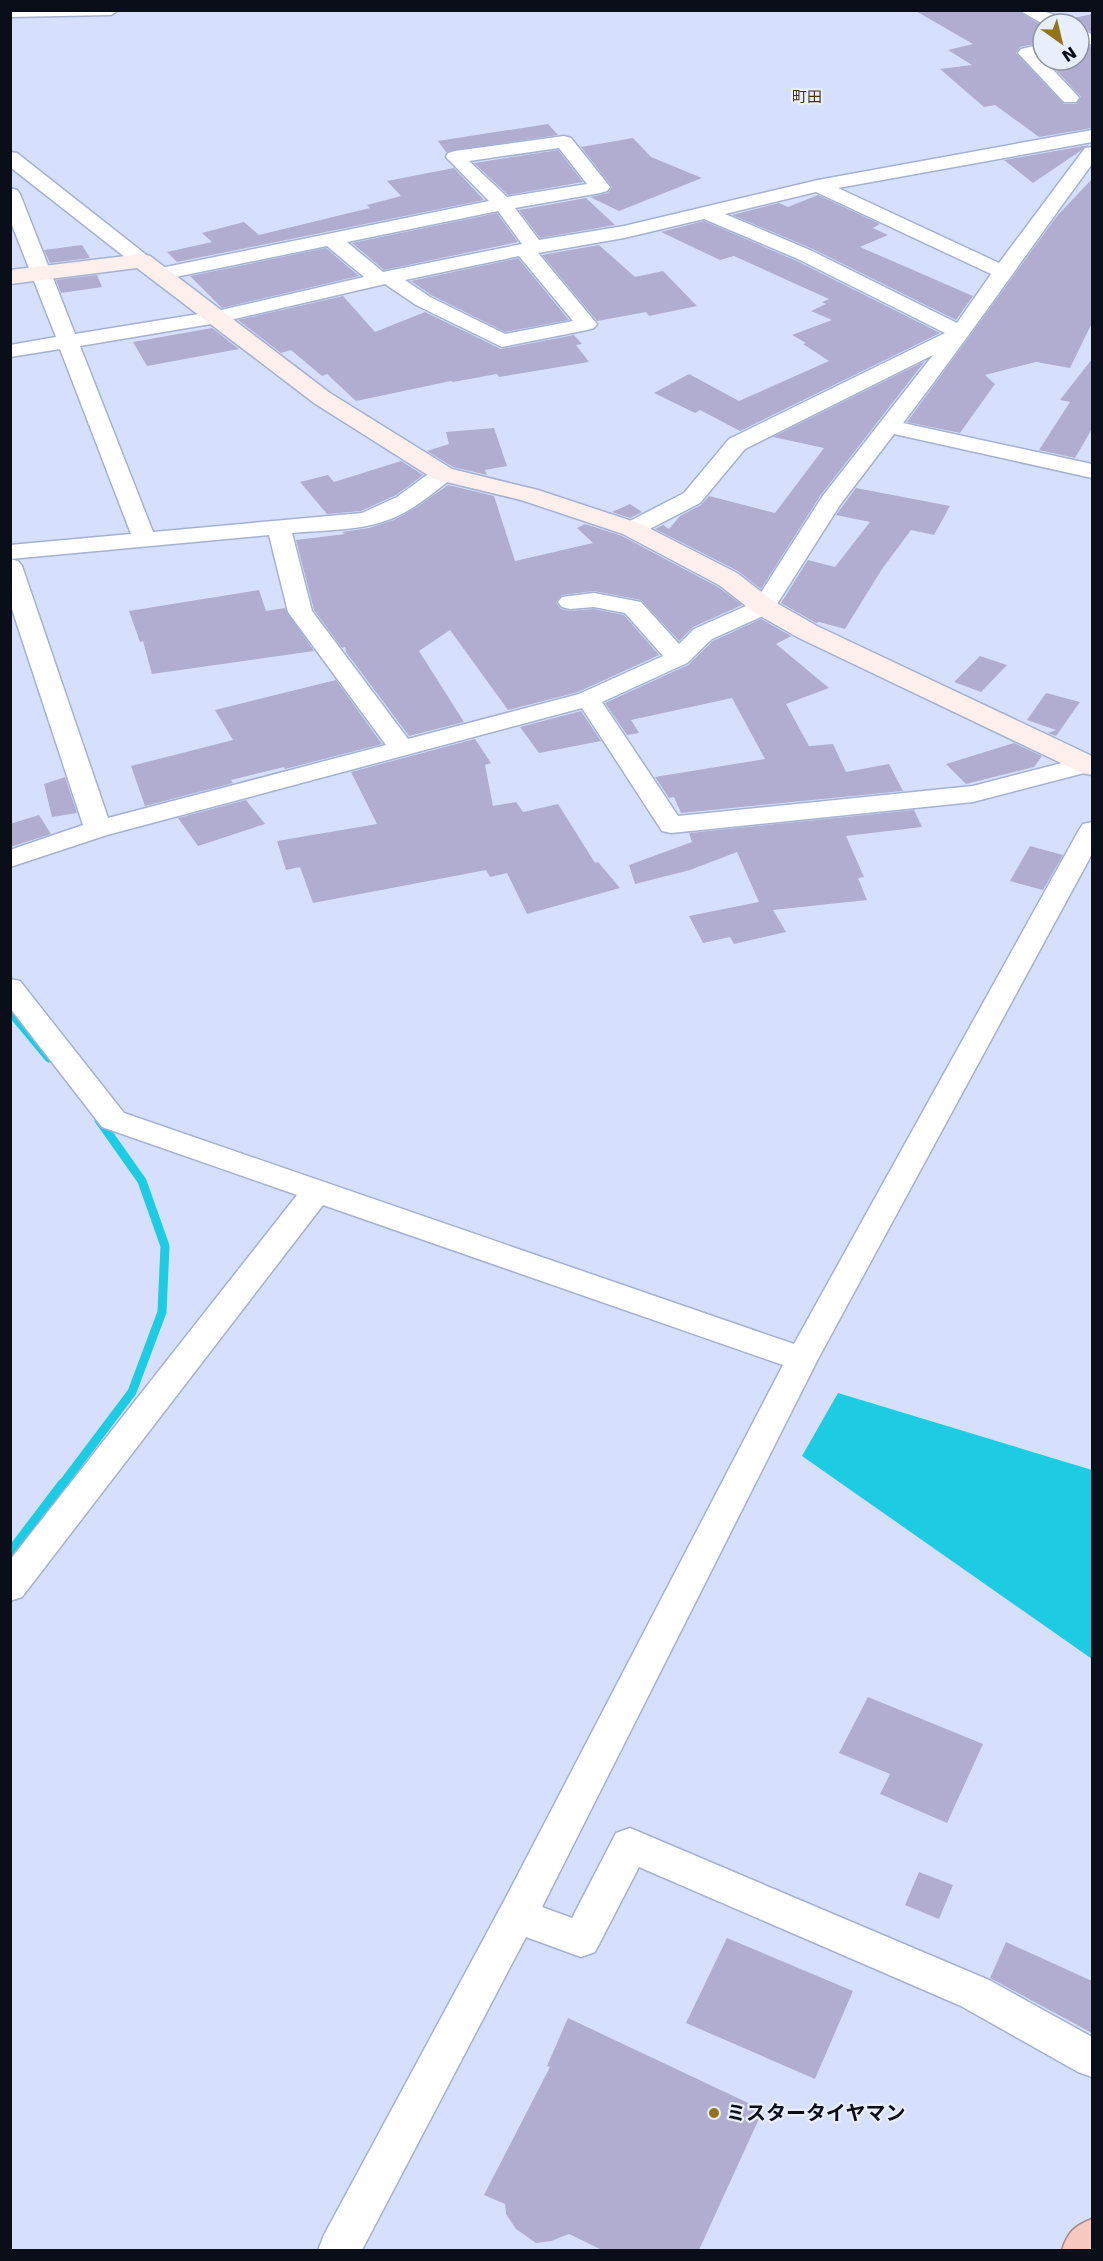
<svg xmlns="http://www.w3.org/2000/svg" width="1103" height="2261" font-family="'DejaVu Sans','Noto Sans JP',sans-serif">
	<rect width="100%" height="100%" fill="#d6e0fc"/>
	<!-- water -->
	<path fill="#1dcbe3" d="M838 1393 1092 1470V1659L802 1456Z"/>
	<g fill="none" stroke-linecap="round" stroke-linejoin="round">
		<!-- stream-far1 -->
		<g stroke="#1dcbe3" stroke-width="9">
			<path d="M10 1011 49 1058"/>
			<path d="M62 1485 132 1392 162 1312 165 1246 142 1181 99 1120"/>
		</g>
		<!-- stream -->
		<path stroke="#1dcbe3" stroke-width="11" d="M10 1554 63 1484"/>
	</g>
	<!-- building -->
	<g fill="#b1add0">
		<path d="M914 10H1017L1043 26V42L1020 47 1016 53 1064 104H1076L1081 97 1047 60H1079V42L1092 47V128L1039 137 995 105 984 107 940 69 972 65 948 50 973 44Z"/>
		<path d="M1092 14V32L1079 27V24H1068L1065 20Z"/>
		<path d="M548 124 558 135 446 152 438 141Z"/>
		<path d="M633 138 651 157 702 178 619 211 590 197 608 193 612 187 581 147Z"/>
		<path d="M1089 145 1033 183 1004 160Z"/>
		<path d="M558 150 583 182 508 195 474 163Z"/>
		<path d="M454 168 484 200 177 262 167 252 212 242 202 233 244 222 259 235 370 208 367 205 401 196 387 181Z"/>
		<path d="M1092 179V323L1070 368 1036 362 985 375 995 384 960 433 907 422 1057 216Z"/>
		<path d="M818 195 880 224 873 228 888 235 860 247 973 296 956 320 813 249 732 215 779 203 788 207Z"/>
		<path d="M586 198 615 225 540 238 519 210Z"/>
		<path d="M497 213 518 242 384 270 352 243Z"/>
		<path d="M704 221 797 261 940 333 740 431 700 410 695 413 654 393 689 374 739 401 829 361 803 344 806 343 792 335 832 320 811 311 826 304 822 302 829 299 734 256 720 260 661 232Z"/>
		<path d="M82 245 90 258 50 263 44 250Z"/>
		<path d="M599 245 635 277 663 271 697 306 649 316 646 312 597 321 542 255Z"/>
		<path d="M326 248 359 276 222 308 190 276Z"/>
		<path d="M518 258 569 320 505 332 431 295 411 281Z"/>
		<path d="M97 275 102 287 61 293 56 280Z"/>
		<path d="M343 296 375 332 425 312 501 349 574 335 582 344 576 345 589 362 499 377 497 374 453 382 451 381 356 401 327 374 322 376 291 350 281 353 238 320Z"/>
		<path d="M212 328 239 349 147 366 133 342Z"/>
		<path d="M1092 359V429L1075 458 1039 450 1070 402 1060 400Z"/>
		<path d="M925 361 820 496 761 589 738 571 655 529 663 525 669 529 680 516 701 505 709 496 775 513 824 448 773 437Z"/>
		<path d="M494 428 507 466 485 470 487 475 453 467 427 451 449 444 446 432Z"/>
		<path d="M401 461 423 475 396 495 361 511 327 514 300 482 328 475 334 482Z"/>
		<path d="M448 485 494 496 515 561 593 543 577 528 585 524 622 536 718 587 742 605 693 627 679 641 641 600 594 591 562 595 556 602 561 609 570 611 594 609 624 615 659 655 578 692 508 710 450 630 419 651 464 722 409 736 346 652 345 647 342 648 314 610 296 540 345 534 342 532 369 528 394 520 417 507Z"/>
		<path d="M856 488 950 506 934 535 911 530 882 569 845 629 819 622 816 623 781 603 808 560 835 567 870 522 836 515Z"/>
		<path d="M630 504 642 512 630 518 612 512Z"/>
		<path d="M259 590 266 611 285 608 314 651 152 674 143 641 140 642 129 611Z"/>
		<path d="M761 619 791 636 776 644 829 688 786 704 809 746 833 744 846 772 889 764 903 791 681 813 674 797 669 798 655 777 765 759 732 698 631 720 639 733 627 735 605 703 688 665 713 641Z"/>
		<path d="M980 656 1007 665 981 692 954 682Z"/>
		<path d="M336 680 382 744 285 769 284 767 231 780 233 783 145 806 131 766 233 740 215 710Z"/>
		<path d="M1046 693 1080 702 1056 736 1048 733 1056 730 1027 720Z"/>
		<path d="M581 711 601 741 539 753 520 727Z"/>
		<path d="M475 739 491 763 485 765 493 806 516 802 523 812 558 804 595 863 598 862 620 888 527 914 507 873 490 877 486 870 313 903 300 867 286 870 277 841 377 824 351 772Z"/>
		<path d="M1014 743 1042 756 1034 767 966 784 946 764Z"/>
		<path d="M65 777 77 813 52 817 44 784Z"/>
		<path d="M246 800 265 824 198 846 178 818Z"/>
		<path d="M914 810 922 827 846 836 864 877 858 878 867 900 773 910 786 932 734 944 730 937 703 943 689 916 759 902 737 852 690 870 635 884 629 865 692 842 689 833Z"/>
		<path d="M39 815 51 834 10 847V824Z"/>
		<path d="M1030 846 1063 855 1043 890 1010 881Z"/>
		<path d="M868 1697 983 1744 947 1823 880 1794 890 1774 839 1753Z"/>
		<path d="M919 1872 953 1885 939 1919 905 1905Z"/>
		<path d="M727 1938 853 1991 815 2079 686 2023Z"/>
		<path d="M1006 1942 1092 1981V2033L990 1978Z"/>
		<path d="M568 2018 763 2110 699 2250H602L569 2234 551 2241 536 2243 516 2229 506 2214 505 2204 484 2195 550 2067 547 2066Z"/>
	</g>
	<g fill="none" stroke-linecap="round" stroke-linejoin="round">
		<!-- street casing -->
		<g stroke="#a5b1d3" stroke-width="3">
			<g id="street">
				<path d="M10 10H119L111 15 10 17Z"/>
				<path d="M1019 10C1035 10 1055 10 1066 24H1043Z"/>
				<path d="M1079 29 1092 34V45L1079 40Z"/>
				<path d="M1043 44V54L1039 55 1076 94 1079 98 1076 102H1064L1018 53 1021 49Z"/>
				<path d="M1092 130V142L838 188 999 263 1085 148 1092 147V164C1029 250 968 338 903 423L1092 464V478L894 434 840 505 772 612 712 639 687 663 602 702 678 816 973 786 1085 757 1092 759V771L973 802 671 833 662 831 582 708 107 835 10 867V850L83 825 10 603V559L18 561 22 566 108 818 386 745 288 612 269 535 10 559V545L131 534 60 349 10 357V345L56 337 10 220V188L17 190 20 194 75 334 217 311 364 277 327 246 161 280 154 278 151 274 154 270 161 268 489 201 446 157 448 153 455 151 564 136 571 138 610 187 607 191 600 193 515 208 539 240 624 226 818 180ZM559 148 587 184 507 197 469 161ZM816 192 991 274 957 323 812 251 725 214ZM498 211 522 244 383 272 347 242ZM704 219 798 259 945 333 729 439 684 493 624 524 620 529 624 534 632 536 640 534 700 503 745 449 933 355 822 497 755 602 694 629 679 644 641 602 594 593 562 597 558 602 562 607 570 609 594 607 625 613 663 656 579 694 408 739 312 611 292 533C325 530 362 531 393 518 415 509 433 493 451 479L454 474 451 469 443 467 435 469 397 497 362 513 153 532 80 346 217 323 385 284 416 305 502 347 587 330 594 328 597 324 538 253 624 238ZM519 256 573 321 505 334 430 297 405 280Z"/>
				<path d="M10 152 17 153 149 257 152 261 149 265H135L10 167Z"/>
				<path d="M1092 822V854L818 1359 542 1907 572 1918 616 1833 630 1828 989 1980 1092 2037V2077L1078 2072 961 2006 639 1867 595 1952 581 1957 526 1937 362 2250H318L324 2235 503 1903 783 1365 323 1205 22 1597 10 1601V1560L297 1195 102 1127 10 1008V979L20 981 124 1113 794 1344 1079 830 1083 824Z"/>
			</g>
		</g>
		<!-- secondary casing -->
		<g stroke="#a5b1d3" stroke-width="3">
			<path id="secondary" d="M142 254 150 256 330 393 452 469 538 490 641 524 737 573 773 601 817 626 1092 756V775L1082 773 799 638 755 613 719 585 623 534 521 500 434 479 314 403 137 268 10 284V270Z"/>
		</g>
		<!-- highway casing -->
		<g stroke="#a58886" stroke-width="3">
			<path id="highway" d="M1092 2219V2250H1062C1068 2232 1074 2226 1092 2219Z"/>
		</g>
		<!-- street -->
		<use href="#street" fill="#fff" fill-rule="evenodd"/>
		<!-- secondary -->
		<use href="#secondary" fill="#fdefec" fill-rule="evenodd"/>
		<!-- highway -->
		<use href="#highway" fill="#f8c9c1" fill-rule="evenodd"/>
	</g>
	<!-- markers -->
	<circle fill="#91741a" stroke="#e8eefc" stroke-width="2" cx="714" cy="2113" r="6"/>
	<g text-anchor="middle" stroke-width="4.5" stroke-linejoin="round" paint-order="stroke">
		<!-- far-neighbourhood labels -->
		<g font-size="15" fill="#413309" stroke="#e8eefc">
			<text x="807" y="102">町田</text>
		</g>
		<!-- near-poi labels -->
		<g font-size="20" font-weight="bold" fill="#0a0e19" stroke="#e8eefc" text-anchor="start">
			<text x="726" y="2120">ミスタータイヤマン</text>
		</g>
	</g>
	<!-- border -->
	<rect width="1103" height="2261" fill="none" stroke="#0a0e19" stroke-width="24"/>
	<!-- north arrow -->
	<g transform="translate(1061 42) rotate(146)"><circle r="28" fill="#e8eefc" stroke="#8f94a1" stroke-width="1.5"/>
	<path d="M0-4.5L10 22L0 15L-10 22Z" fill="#91741a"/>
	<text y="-9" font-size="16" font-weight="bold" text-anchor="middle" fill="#0a0e19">N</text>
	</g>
</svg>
